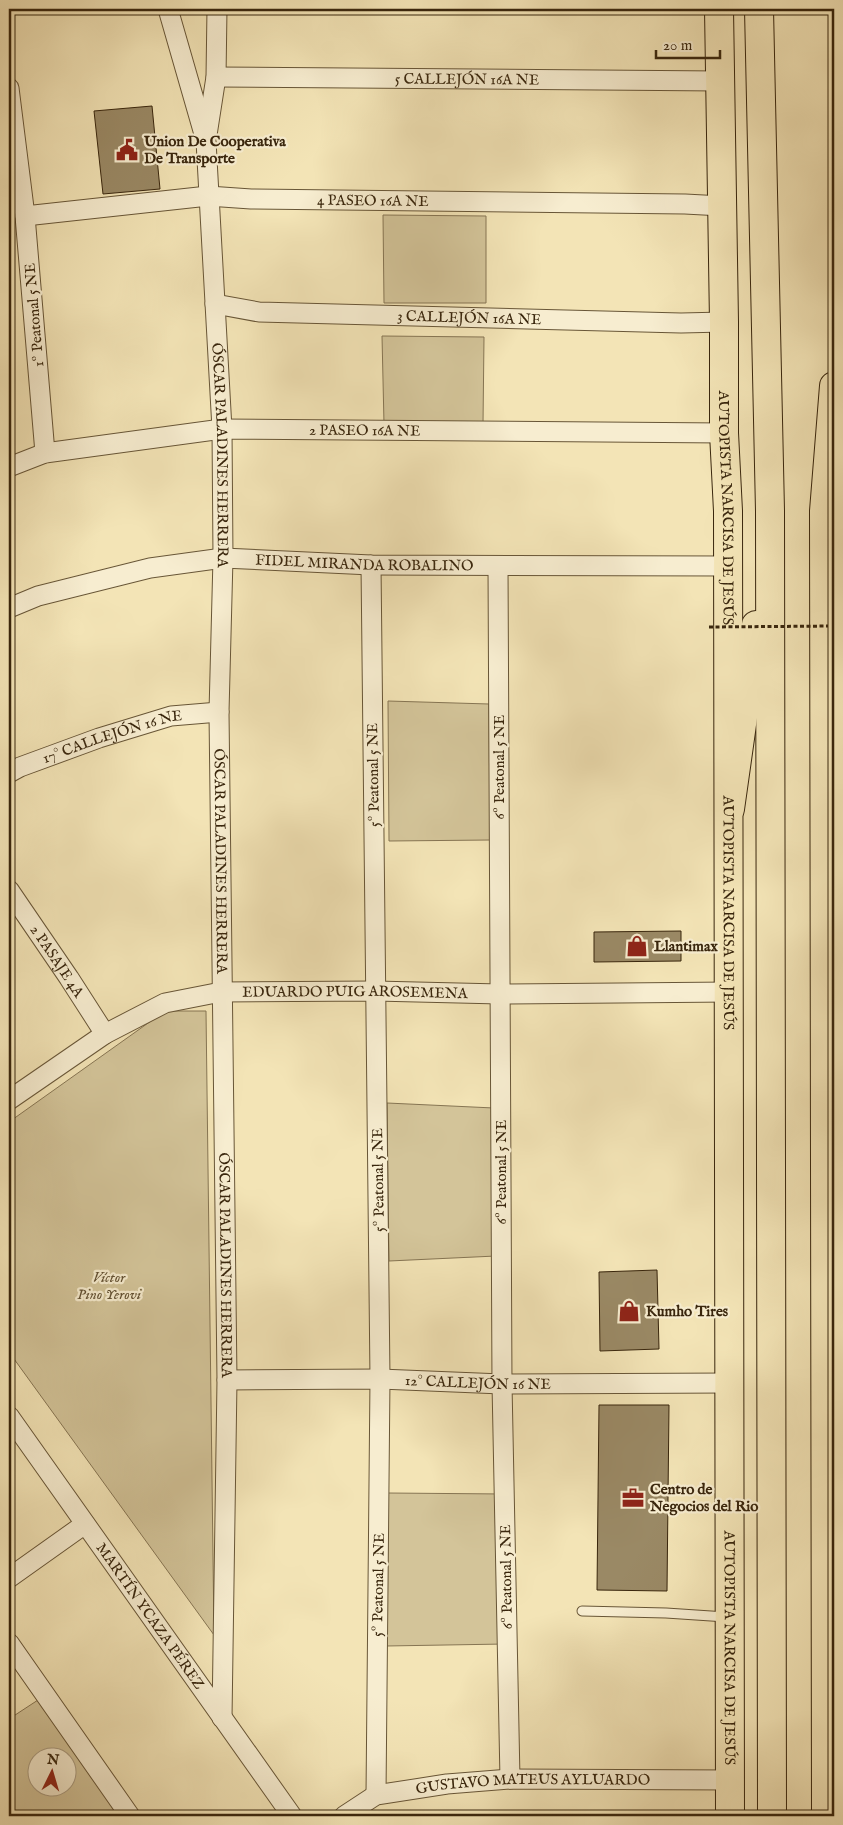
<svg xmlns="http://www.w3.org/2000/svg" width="843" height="1825" font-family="'IM FELL English',serif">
	<rect width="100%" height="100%" fill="#f3e4b6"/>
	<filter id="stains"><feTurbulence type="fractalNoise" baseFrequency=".004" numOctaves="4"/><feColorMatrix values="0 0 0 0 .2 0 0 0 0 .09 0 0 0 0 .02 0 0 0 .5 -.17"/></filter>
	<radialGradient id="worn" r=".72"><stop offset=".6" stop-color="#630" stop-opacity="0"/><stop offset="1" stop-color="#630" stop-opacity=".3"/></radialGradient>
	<!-- green -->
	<g fill="#d3c499" stroke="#867553" fill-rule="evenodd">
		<path d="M383 215 486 216V303H384Z"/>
		<path d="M382 336 484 337 483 424H384Z"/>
		<path d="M388 701 489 704 490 840 389 841Z"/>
		<path d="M165 1011H206L214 1635 9 1352V1122Z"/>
		<path d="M387 1103 494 1108 496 1256 389 1261Z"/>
		<path d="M388 1493 504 1494 505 1644 386 1646Z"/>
		<path d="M38 1700 121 1816H9V1719ZM38 1758H68V1788H38Z"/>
	</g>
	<!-- building -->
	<g fill="#9a8965" stroke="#39260d">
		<path d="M152 106 160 189 103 194 94 111Z"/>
		<path d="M681 931V961L594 962V932Z"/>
		<path d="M657 1270 659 1349 600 1351 599 1272Z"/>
		<path d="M599 1405H669L667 1591 597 1590Z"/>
	</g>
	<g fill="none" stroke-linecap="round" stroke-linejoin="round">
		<!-- service casing -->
		<g stroke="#685637" stroke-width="11">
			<path id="service" d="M582 1611 666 1613 726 1617"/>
		</g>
		<!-- minor casing -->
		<g stroke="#685637" stroke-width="21">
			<g id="minor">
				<path id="s1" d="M168 9 206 141 222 429 223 558 219 712 227 1380 222 1718"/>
				<path id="s2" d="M216 77 719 81"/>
				<path d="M9 88 25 216 45 453"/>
				<path d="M207 135 216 77 217 9"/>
				<path id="s3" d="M25 216 208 196 251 199 685 204 722 206"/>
				<path id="s4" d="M215 304 259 312 681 323 724 322"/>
				<path id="s5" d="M9 467 45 453 222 429 724 433"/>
				<path d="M371 565 380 1379 376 1795"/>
				<path d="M498 566 502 1384 510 1779"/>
				<path id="s6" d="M9 608 38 596 150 568 223 558 371 565 728 566"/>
				<path id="s7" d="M9 773 20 767 99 738 171 716 219 712"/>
				<path id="s8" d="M9 890 69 978 105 1034"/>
				<path id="s9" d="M9 1100 105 1034 165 1003 221 992 375 991 500 994 730 992"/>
				<path id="s10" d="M227 1380 380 1379 502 1384 730 1383"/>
				<path id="s11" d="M9 1416 292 1816"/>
				<path d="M9 1578 85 1524"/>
				<path d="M9 1643 130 1816"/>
				<path id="s12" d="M344 1816 376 1795 447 1784 510 1779 730 1780"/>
			</g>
		</g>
		<!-- primary casing -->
		<g stroke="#39260d" stroke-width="30">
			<g id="primary">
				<path id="s13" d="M719 9 724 322V433L728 511 730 1816"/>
			</g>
		</g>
		<!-- trunk casing -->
		<g stroke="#39260d" stroke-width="30">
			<g id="trunk">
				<path d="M759 9 770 511 772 1816"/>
				<path d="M730 809 756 625"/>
				<path d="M826 1816 824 511 834 386"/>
			</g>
		</g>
		<!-- service -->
		<use href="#service" stroke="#f7edd0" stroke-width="9"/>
		<!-- minor -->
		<use href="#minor" stroke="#f7edd0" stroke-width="19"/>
		<!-- primary -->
		<use href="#primary" stroke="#f3e4b6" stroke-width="28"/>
		<!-- trunk -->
		<use href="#trunk" stroke="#f3e4b6" stroke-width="28"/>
		<!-- path-bridge -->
		<path stroke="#39260d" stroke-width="3" stroke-dasharray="4 2.5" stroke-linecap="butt" d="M709 627 834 626"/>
	</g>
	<!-- icons -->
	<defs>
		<g id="civic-bare" transform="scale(1.725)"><path d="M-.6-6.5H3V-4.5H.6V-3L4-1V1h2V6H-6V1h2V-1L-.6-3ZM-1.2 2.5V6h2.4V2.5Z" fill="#8f2418" stroke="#f7edd0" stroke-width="2.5" paint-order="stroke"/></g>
		<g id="shop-bare" transform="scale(1.725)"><path d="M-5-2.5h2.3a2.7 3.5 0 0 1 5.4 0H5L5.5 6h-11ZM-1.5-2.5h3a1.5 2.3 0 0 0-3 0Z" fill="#8f2418" stroke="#f7edd0" stroke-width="2.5" paint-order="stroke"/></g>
		<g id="office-bare" transform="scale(1.725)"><path d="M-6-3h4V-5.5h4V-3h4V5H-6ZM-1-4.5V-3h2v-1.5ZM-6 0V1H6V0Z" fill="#8f2418" stroke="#f7edd0" stroke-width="2.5" paint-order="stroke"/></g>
	</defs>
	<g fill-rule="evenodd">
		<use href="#civic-bare" x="127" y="150"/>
		<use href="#shop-bare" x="637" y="946"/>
		<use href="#shop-bare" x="629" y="1311"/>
		<use href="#office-bare" x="633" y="1498"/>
	</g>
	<g text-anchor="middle" stroke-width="4.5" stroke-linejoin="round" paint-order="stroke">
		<!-- street labels -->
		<g font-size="15" fill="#39260d" stroke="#f7edd0">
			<text dy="5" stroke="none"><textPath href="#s2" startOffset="251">5 CALLEJÓN 16A NE</textPath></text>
			<text dy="5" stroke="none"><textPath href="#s3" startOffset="349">4 PASEO 16A NE</textPath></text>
			<text transform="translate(34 315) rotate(-95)" y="5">1º Peatonal 5 NE</text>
			<text dy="5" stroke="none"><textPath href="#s4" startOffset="255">3 CALLEJÓN 16A NE</textPath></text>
			<text dy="5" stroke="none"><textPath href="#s5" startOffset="360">2 PASEO 16A NE</textPath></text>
			<text dy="5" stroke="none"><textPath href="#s1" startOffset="452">ÓSCAR PALADINES HERRERA</textPath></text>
			<text dy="5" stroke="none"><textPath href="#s13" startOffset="499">AUTOPISTA NARCISA DE JESÚS</textPath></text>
			<text dy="5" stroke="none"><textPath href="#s6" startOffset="362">FIDEL MIRANDA ROBALINO</textPath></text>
			<text dy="5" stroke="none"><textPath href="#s7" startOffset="110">17° CALLEJÓN 16 NE</textPath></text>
			<text transform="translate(499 767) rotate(-90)" y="5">6º Peatonal 5 NE</text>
			<text transform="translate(373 775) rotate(-91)" y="5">5º Peatonal 5 NE</text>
			<text dy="5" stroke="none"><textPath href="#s1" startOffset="858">ÓSCAR PALADINES HERRERA</textPath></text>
			<text dy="5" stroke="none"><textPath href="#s13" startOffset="904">AUTOPISTA NARCISA DE JESÚS</textPath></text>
			<text dy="5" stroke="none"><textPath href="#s8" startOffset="86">2 PASAJE 4A</textPath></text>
			<text dy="5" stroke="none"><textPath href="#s9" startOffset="375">EDUARDO PUIG AROSEMENA</textPath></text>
			<text transform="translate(501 1172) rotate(-90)" y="5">6º Peatonal 5 NE</text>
			<text transform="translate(378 1180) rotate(-91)" y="5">5º Peatonal 5 NE</text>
			<text dy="5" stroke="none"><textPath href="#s1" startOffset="1262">ÓSCAR PALADINES HERRERA</textPath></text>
			<text dy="5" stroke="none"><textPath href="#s10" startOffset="251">12° CALLEJÓN 16 NE</textPath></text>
			<text transform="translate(506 1577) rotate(-91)" y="5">6º Peatonal 5 NE</text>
			<text transform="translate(378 1585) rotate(-89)" y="5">5º Peatonal 5 NE</text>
			<text dy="5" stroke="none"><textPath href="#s11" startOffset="245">MARTÍN YCAZA PÉREZ</textPath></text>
			<text dy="5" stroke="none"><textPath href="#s13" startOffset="1639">AUTOPISTA NARCISA DE JESÚS</textPath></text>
			<text dy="5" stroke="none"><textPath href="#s12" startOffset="196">GUSTAVO MATEUS AYLUARDO</textPath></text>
		</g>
		<!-- poi labels -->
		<g font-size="15" font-weight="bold" fill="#39260d" stroke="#f7edd0" text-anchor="start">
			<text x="144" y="146">Union De Cooperativa<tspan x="144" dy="17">De Transporte</tspan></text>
			<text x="654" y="951">Llantimax</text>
			<text x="646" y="1316">Kumho Tires</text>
			<text x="650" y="1494">Centro de<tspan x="650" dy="17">Negocios del Rio</tspan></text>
		</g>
		<!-- park labels -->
		<g font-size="15" font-style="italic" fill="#604e30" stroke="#f7edd0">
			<text x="109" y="1282">Víctor<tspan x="109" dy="17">Pino Yerovi</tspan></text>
		</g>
	</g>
	<!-- margin -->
	<rect width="843" height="1825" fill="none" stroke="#f3e4b6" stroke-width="30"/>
	<rect x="10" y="10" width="823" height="1805" fill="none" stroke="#39260d" stroke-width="2.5"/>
	<rect x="15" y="15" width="813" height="1795" fill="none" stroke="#39260d"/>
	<!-- north arrow -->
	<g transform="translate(52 1772) rotate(5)"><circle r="24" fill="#f7edd0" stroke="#ab9d82"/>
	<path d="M0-4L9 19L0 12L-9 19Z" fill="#8f2418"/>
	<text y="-8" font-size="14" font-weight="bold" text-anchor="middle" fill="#39260d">N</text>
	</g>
	<!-- scale -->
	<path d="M656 50v8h64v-8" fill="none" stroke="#39260d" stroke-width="2.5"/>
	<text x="663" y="50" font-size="15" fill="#39260d" stroke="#f7edd0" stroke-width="4" paint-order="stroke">20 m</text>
	<rect width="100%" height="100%" filter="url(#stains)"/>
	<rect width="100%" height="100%" fill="url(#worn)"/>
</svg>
